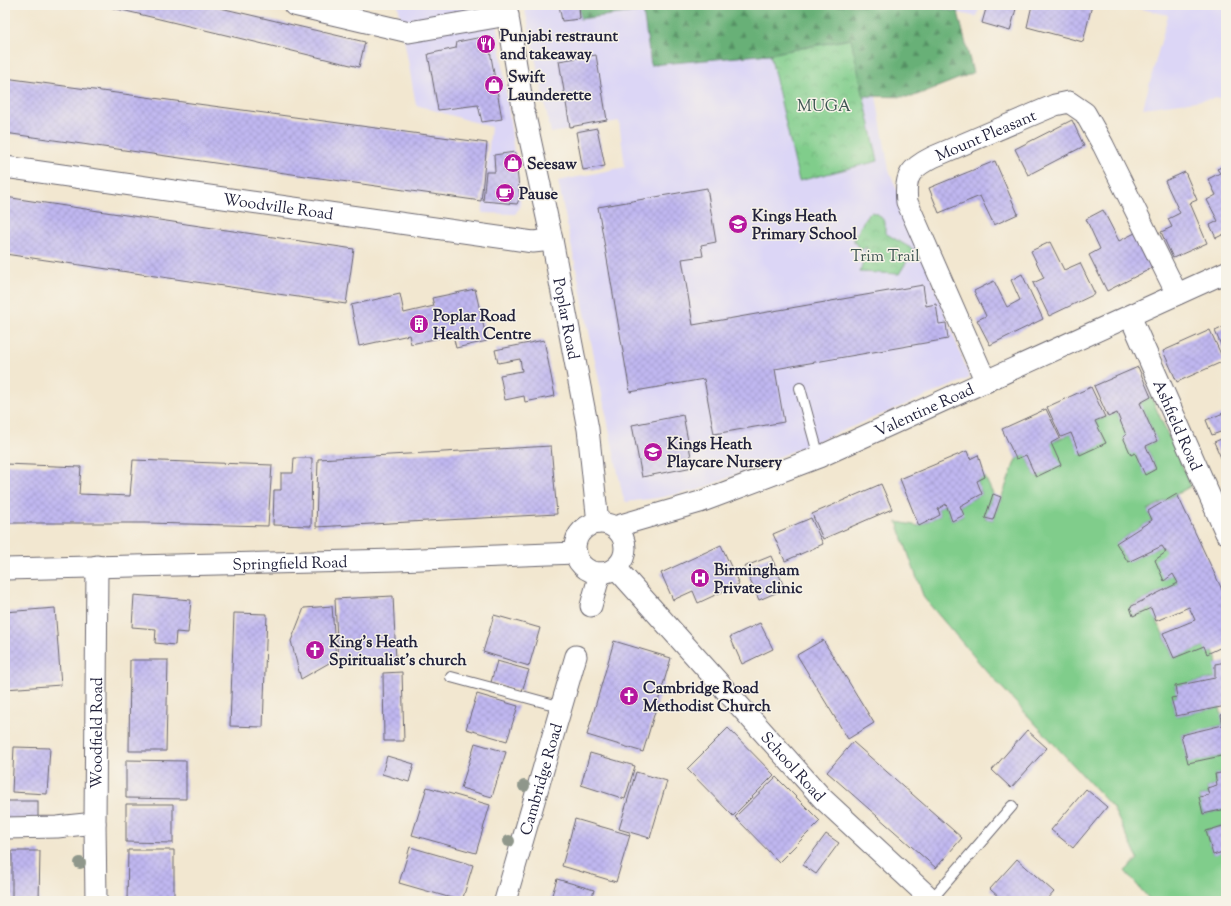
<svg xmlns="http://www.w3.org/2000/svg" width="1231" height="906" font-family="'Sorts Mill Goudy',serif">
	<defs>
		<pattern id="forest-firs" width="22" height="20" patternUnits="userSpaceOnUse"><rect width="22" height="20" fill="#68b077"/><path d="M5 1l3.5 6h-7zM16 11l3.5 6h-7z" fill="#558f63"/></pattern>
		<pattern id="park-crowns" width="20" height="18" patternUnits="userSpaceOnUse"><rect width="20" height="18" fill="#80cd8b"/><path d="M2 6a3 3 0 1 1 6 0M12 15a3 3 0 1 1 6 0" fill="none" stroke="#6eb079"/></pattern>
		<pattern id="building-cross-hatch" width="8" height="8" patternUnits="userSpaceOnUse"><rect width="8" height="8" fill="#c0b7f0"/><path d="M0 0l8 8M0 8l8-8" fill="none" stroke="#a59dcf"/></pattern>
	</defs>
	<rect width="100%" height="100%" fill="#f7f3e8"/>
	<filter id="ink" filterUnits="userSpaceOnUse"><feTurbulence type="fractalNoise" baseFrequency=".025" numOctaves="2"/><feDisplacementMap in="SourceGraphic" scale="8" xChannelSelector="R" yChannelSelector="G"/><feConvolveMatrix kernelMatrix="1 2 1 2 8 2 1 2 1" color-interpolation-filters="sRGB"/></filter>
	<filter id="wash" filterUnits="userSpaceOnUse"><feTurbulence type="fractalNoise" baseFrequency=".012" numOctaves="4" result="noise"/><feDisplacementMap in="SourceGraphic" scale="16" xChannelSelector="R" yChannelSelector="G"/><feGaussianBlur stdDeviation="0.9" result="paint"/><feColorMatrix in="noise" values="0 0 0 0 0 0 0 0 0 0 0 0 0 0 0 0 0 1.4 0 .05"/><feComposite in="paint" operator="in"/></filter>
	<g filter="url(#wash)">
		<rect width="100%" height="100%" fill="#f2e7d0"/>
		<!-- built -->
		<g fill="#dcd6f6">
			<path d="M398 5H495L521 206 515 214 482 213 491 127 416 105Z"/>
			<path d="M524 5H860L889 170 970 378 698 490 657 498 626 502 623 497 558 181 625 167 619 121 551 133Z"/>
			<path d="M925 5H980L977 17Z"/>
			<path d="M1124 5H1226V97L1143 108 1168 15Z"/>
		</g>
		<!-- forest -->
		<path fill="url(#forest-firs)" stroke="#456959" d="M579 5H926L958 12 973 73 912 97 863 96 850 39 770 54 651 65 643 11 580 19Z"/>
		<!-- park -->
		<g fill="url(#park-crowns)" stroke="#517863">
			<path d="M851 39 878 161 799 181 770 54Z"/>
			<path d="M871 212 878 214 885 222V233L914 250 899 274 860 272 867 247 861 250 854 242V237C861 230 862 219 871 212Z"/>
		</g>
		<!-- garden -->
		<path fill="#80cd8b" stroke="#517863" d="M1151 397 1191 486 1148 510 1152 520 1116 543 1128 562 1162 546 1166 552 1165 580 1173 574 1178 583 1131 606 1133 616 1151 608 1174 658 1204 646 1207 654 1213 651 1217 659 1215 678 1175 686 1177 697 1171 698 1176 716 1220 707 1223 725 1181 735 1188 763 1226 755V772L1215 774 1217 785 1207 788 1209 795 1199 797 1203 814 1226 809V825L1206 831 1213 854 1226 851V901H1151L1125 871 1138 859 1113 808 983 667 924 598 897 522 919 526 940 515 938 509 946 504 952 521 963 516 960 506 982 494 977 481 985 477 993 494 985 518 993 520 1016 459 1026 455 1036 477 1049 471 1051 443 1071 433 1081 455 1105 443 1095 421 1117 413 1145 474 1156 469 1146 446 1157 441 1140 403Z"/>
		<g id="blocks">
			<!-- building -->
			<g fill="url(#building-cross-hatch)">
				<path d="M101 5H208L365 42 359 67Z"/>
				<path d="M559 5H579L580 19 562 21Z"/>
				<path d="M987 5H1017L1010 31 982 23Z"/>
				<path d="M1032 5H1092L1083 42 1027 27Z"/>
				<path d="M477 38 484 39 489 45 502 119 482 122 478 105 438 110 428 54 456 48 457 42Z"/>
				<path d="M596 55 607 120 570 127 559 61Z"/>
				<path d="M5 78 487 143 481 201 5 133Z"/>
				<path d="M1072 120 1084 146 1028 175 1015 149Z"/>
				<path d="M597 128 605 166 583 170 576 132Z"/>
				<path d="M515 152 520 197 517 204 483 201 486 172H495L494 155Z"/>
				<path d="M995 161 1018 214 994 225 980 196 939 213 929 188Z"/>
				<path d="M1226 165V233L1216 238 1210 225 1218 221 1207 200 1216 195 1208 179 1220 173 1217 169Z"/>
				<path d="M1185 172 1197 200 1190 203 1207 243 1173 258 1161 232 1172 227 1168 219 1180 213 1165 181Z"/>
				<path d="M707 188 716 242 701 245 703 256 682 259 693 325 923 285 926 306 936 304 939 324 946 323 948 339 775 369 784 422 714 434 704 379 630 392 598 207Z"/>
				<path d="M5 197 354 249 346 304 5 254Z"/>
				<path d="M1103 210 1119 241 1135 233 1152 268 1107 291 1089 255 1100 249 1086 219Z"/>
				<path d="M1050 242 1064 270 1080 263 1095 294 1049 316 1033 283 1044 278 1031 251Z"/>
				<path d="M1022 274 1043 319 990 345 977 320 986 316 974 291 994 281 1007 307 1020 300 1011 280Z"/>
				<path d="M475 289 487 341 456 348 453 335 411 344 409 335 359 346 351 305 400 294 404 313 434 306 432 298Z"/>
				<path d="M1226 326V357L1215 331Z"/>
				<path d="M1210 330 1224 361 1177 382 1163 351Z"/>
				<path d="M544 340 555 396 525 402 524 396 505 400 500 375 522 371 520 359 498 363 495 350Z"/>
				<path d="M1138 367 1151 397 1140 403 1157 441 1146 446 1156 469 1145 475 1135 453 1131 455 1123 437 1126 435 1117 413 1108 417 1094 386Z"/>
				<path d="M1091 387 1105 417 1095 421 1106 443 1080 455 1071 433 1061 437 1047 407Z"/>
				<path d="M1046 409 1060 438 1051 443 1061 465 1036 477 1026 455 1016 459 1002 429Z"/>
				<path d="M1226 412V430L1212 435 1206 420Z"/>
				<path d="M683 415 693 467 642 477 632 425Z"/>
				<path d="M1226 437V469L1214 442Z"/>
				<path d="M551 446 557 514 316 527 318 459Z"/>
				<path d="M967 451 970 459 978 455 985 477 977 481 982 494 960 506 964 515 952 521 946 504 938 509 940 515 919 526 900 479Z"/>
				<path d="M294 458H312L311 526 273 525 274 490H281V473H293Z"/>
				<path d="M133 460 272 465 268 526 146 523H5V464L81 467 79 494 130 496Z"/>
				<path d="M881 484 892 509 823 539 812 514Z"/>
				<path d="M993 494 1001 497 993 520 985 518Z"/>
				<path d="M1177 494 1226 598V645L1207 654 1204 646 1174 658 1163 633 1195 620 1189 607 1156 621 1151 608 1133 616 1130 607 1178 583 1173 574 1164 581 1155 560 1166 552 1162 546 1128 562 1116 543 1152 520 1148 511Z"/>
				<path d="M811 518 823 544 785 561 773 534Z"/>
				<path d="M721 545 739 584 698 603 693 591 673 600 661 573Z"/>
				<path d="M771 556 785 589 759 600 744 567Z"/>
				<path d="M134 595 191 600 188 633 176 632 175 645 155 643 156 629 132 627Z"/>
				<path d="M393 596 396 660 338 663 335 599Z"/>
				<path d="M332 606 336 659 301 679 291 641 304 608Z"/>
				<path d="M55 608 61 685 5 689V612Z"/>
				<path d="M234 613 267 614 263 727 230 726Z"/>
				<path d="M494 615 540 628 529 666 483 652Z"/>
				<path d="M760 623 773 649 742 664 730 637Z"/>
				<path d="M823 640 874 723 848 739 797 655Z"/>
				<path d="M614 641 671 658 643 752 587 735Z"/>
				<path d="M130 660H168L166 751H129Z"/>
				<path d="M497 661 529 670 522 691 491 682Z"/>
				<path d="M1226 662V706L1176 716 1171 698 1177 697 1175 686 1215 678V664Z"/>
				<path d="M402 672 404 741H384L383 673Z"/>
				<path d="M477 694 518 706 507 741 466 729Z"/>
				<path d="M1226 713V755L1188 763 1181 735 1223 725 1221 715Z"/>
				<path d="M728 728 774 775 733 816 687 769Z"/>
				<path d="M1027 730 1047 748 1011 788 992 770Z"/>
				<path d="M853 742 962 838 936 868 827 772Z"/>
				<path d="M475 743 506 752 492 797 461 788Z"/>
				<path d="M14 747 50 748 47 794 12 792Z"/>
				<path d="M590 753 635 766 625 799 581 785Z"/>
				<path d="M387 756 414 764 409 782 382 774Z"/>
				<path d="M126 760 186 761V799L126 798Z"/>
				<path d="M636 772 667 781 650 838 619 829Z"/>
				<path d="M1226 772V809L1203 814 1199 797 1209 795 1207 788 1217 785 1215 774Z"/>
				<path d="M776 777 820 821 779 862 735 817Z"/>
				<path d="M427 787 490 805 476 853 412 835Z"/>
				<path d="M1086 789 1107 807 1073 848 1051 830Z"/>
				<rect x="5" y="801" width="33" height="18"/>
				<path d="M126 804H173V843L126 842Z"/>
				<path d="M575 819 630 835 616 882 562 866Z"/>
				<path d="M1226 825V851L1213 855 1206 831Z"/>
				<path d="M826 834 839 843 816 874 803 865Z"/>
				<path d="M410 847 473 865 462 901 399 883Z"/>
				<path d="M128 850H174V901H127Z"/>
				<path d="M12 851H40L39 901H12Z"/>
				<path d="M1017 859 1054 892 1046 901H1003L990 889Z"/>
				<path d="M557 879 594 890 591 901H550Z"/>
			</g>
		</g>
	</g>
	<g filter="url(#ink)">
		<use href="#blocks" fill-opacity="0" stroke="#6b676f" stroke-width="1"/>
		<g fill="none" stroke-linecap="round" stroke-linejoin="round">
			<!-- lane casing -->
			<g stroke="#6b676f" stroke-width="12">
				<g id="lane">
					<path d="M800 388 819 457"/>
					<path d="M451 677 562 707"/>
					<path d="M931 900 1012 806"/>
				</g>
			</g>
			<!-- street casing -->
			<g stroke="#6b676f" stroke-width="23">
				<g id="street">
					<path d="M294 5 409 32 508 15"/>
					<path d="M506 5 523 107"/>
					<path id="s1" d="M525 116 552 240 588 429 598 523"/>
					<path id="s2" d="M5 167 533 242 552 240"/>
					<path id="s3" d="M1130 316 1226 533"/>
					<path id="s4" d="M986 382 907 202C904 175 911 168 933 157L1055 105 1069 102 1085 113 1103 145 1177 294"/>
					<circle cx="600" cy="548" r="25"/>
					<path id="s5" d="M614 527 700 502 819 457 1226 272"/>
					<path id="s6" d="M616 568 823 799 933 901"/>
					<path id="s7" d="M5 569 396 560 576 553"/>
					<path d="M591 606 600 573"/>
					<path d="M5 828 57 827 95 823"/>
					<path id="s8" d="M96 901 95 823 97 566"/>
					<path id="s9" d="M505 901 576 656"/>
				</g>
			</g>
			<!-- lane -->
			<use href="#lane" stroke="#fff" stroke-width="10"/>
			<!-- street -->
			<use href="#street" stroke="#fff" stroke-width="21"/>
		</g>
		<!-- trees -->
		<g fill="#8f978b">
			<circle cx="524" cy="786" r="6"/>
			<circle cx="509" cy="841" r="6"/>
			<circle cx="80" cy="863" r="6"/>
		</g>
	</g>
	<!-- icons -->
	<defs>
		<g id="restaurant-disc" transform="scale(1)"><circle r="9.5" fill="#b5179e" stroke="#f7f3e8"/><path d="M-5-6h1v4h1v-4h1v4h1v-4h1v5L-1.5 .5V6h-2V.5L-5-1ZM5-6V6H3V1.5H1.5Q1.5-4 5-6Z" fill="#fff"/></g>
		<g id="shop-disc" transform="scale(1)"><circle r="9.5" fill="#b5179e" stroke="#f7f3e8"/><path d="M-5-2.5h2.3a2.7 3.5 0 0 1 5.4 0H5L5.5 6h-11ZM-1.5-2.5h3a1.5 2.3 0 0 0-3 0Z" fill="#fff"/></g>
		<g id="cafe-disc" transform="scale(1)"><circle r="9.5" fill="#b5179e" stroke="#f7f3e8"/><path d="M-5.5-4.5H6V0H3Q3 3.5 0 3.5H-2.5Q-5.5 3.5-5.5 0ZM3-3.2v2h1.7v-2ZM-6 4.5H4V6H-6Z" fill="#fff"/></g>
		<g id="school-disc" transform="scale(1)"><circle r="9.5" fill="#b5179e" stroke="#f7f3e8"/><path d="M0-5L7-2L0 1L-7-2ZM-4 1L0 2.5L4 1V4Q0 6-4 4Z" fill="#fff"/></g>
		<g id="building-disc" transform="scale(1)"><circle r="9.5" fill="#b5179e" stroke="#f7f3e8"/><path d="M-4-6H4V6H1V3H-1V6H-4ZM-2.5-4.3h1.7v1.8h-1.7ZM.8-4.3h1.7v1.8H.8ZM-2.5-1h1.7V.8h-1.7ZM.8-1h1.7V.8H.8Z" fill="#fff"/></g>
		<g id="hospital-disc" transform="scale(1)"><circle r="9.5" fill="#b5179e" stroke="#f7f3e8"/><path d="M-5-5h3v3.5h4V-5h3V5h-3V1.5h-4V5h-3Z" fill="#fff"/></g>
		<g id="church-disc" transform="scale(1)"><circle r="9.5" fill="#b5179e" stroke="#f7f3e8"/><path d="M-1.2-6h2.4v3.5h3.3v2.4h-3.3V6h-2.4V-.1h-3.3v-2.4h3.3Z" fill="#fff"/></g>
	</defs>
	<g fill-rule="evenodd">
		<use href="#restaurant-disc" x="486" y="44"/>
		<use href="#shop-disc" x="494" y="85"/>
		<use href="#shop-disc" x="513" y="163"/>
		<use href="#cafe-disc" x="505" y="193"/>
		<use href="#school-disc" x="738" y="224"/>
		<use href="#building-disc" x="419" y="324"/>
		<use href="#school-disc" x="653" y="452"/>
		<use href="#hospital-disc" x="700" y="578"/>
		<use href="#church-disc" x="315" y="650"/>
		<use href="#church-disc" x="629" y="696"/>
	</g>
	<g text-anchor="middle" stroke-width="3" stroke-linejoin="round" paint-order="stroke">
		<!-- poi labels -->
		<g font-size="16" font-weight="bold" fill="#22223b" stroke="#f7f3e8" text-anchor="start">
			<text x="500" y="41">Punjabi restraunt<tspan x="500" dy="18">and takeaway</tspan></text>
			<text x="508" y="82">Swift<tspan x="508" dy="18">Launderette</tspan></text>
			<text x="527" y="169">Seesaw</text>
			<text x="519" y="199">Pause</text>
			<text x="752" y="221">Kings Heath<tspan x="752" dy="18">Primary School</tspan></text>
			<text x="433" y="321">Poplar Road<tspan x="433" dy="18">Health Centre</tspan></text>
			<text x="667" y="449">Kings Heath<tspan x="667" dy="18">Playcare Nursery</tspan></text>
			<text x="714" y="575">Birmingham<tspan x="714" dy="18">Private clinic</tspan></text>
			<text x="329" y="647">King's Heath<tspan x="329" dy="18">Spiritualist's church</tspan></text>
			<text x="643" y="693">Cambridge Road<tspan x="643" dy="18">Methodist Church</tspan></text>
		</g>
		<!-- park labels -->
		<g font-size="16" fill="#3e5553" stroke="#f7f3e8">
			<text x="824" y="111">MUGA</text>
			<text x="885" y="261">Trim Trail</text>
		</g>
		<!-- street labels -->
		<g font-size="16" fill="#22223b" stroke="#f7f3e8">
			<text dy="6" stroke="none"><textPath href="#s4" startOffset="311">Mount Pleasant</textPath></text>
			<text dy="6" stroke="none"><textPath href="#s2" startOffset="276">Woodville Road</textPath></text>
			<text dy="6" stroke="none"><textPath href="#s1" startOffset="207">Poplar Road</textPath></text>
			<text dy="6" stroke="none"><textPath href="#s5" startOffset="332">Valentine Road</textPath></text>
			<text dy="6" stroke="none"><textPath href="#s3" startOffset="119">Ashfield Road</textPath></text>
			<text dy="6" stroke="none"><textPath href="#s7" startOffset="285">Springfield Road</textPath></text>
			<text dy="6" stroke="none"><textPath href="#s8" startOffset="168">Woodfield Road</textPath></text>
			<text dy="6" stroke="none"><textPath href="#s6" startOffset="266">School Road</textPath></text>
			<text dy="6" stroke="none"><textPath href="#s9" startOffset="127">Cambridge Road</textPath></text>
		</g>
	</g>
	<!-- margin -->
	<rect width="1231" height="906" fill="none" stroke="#f7f3e8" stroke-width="20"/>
</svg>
